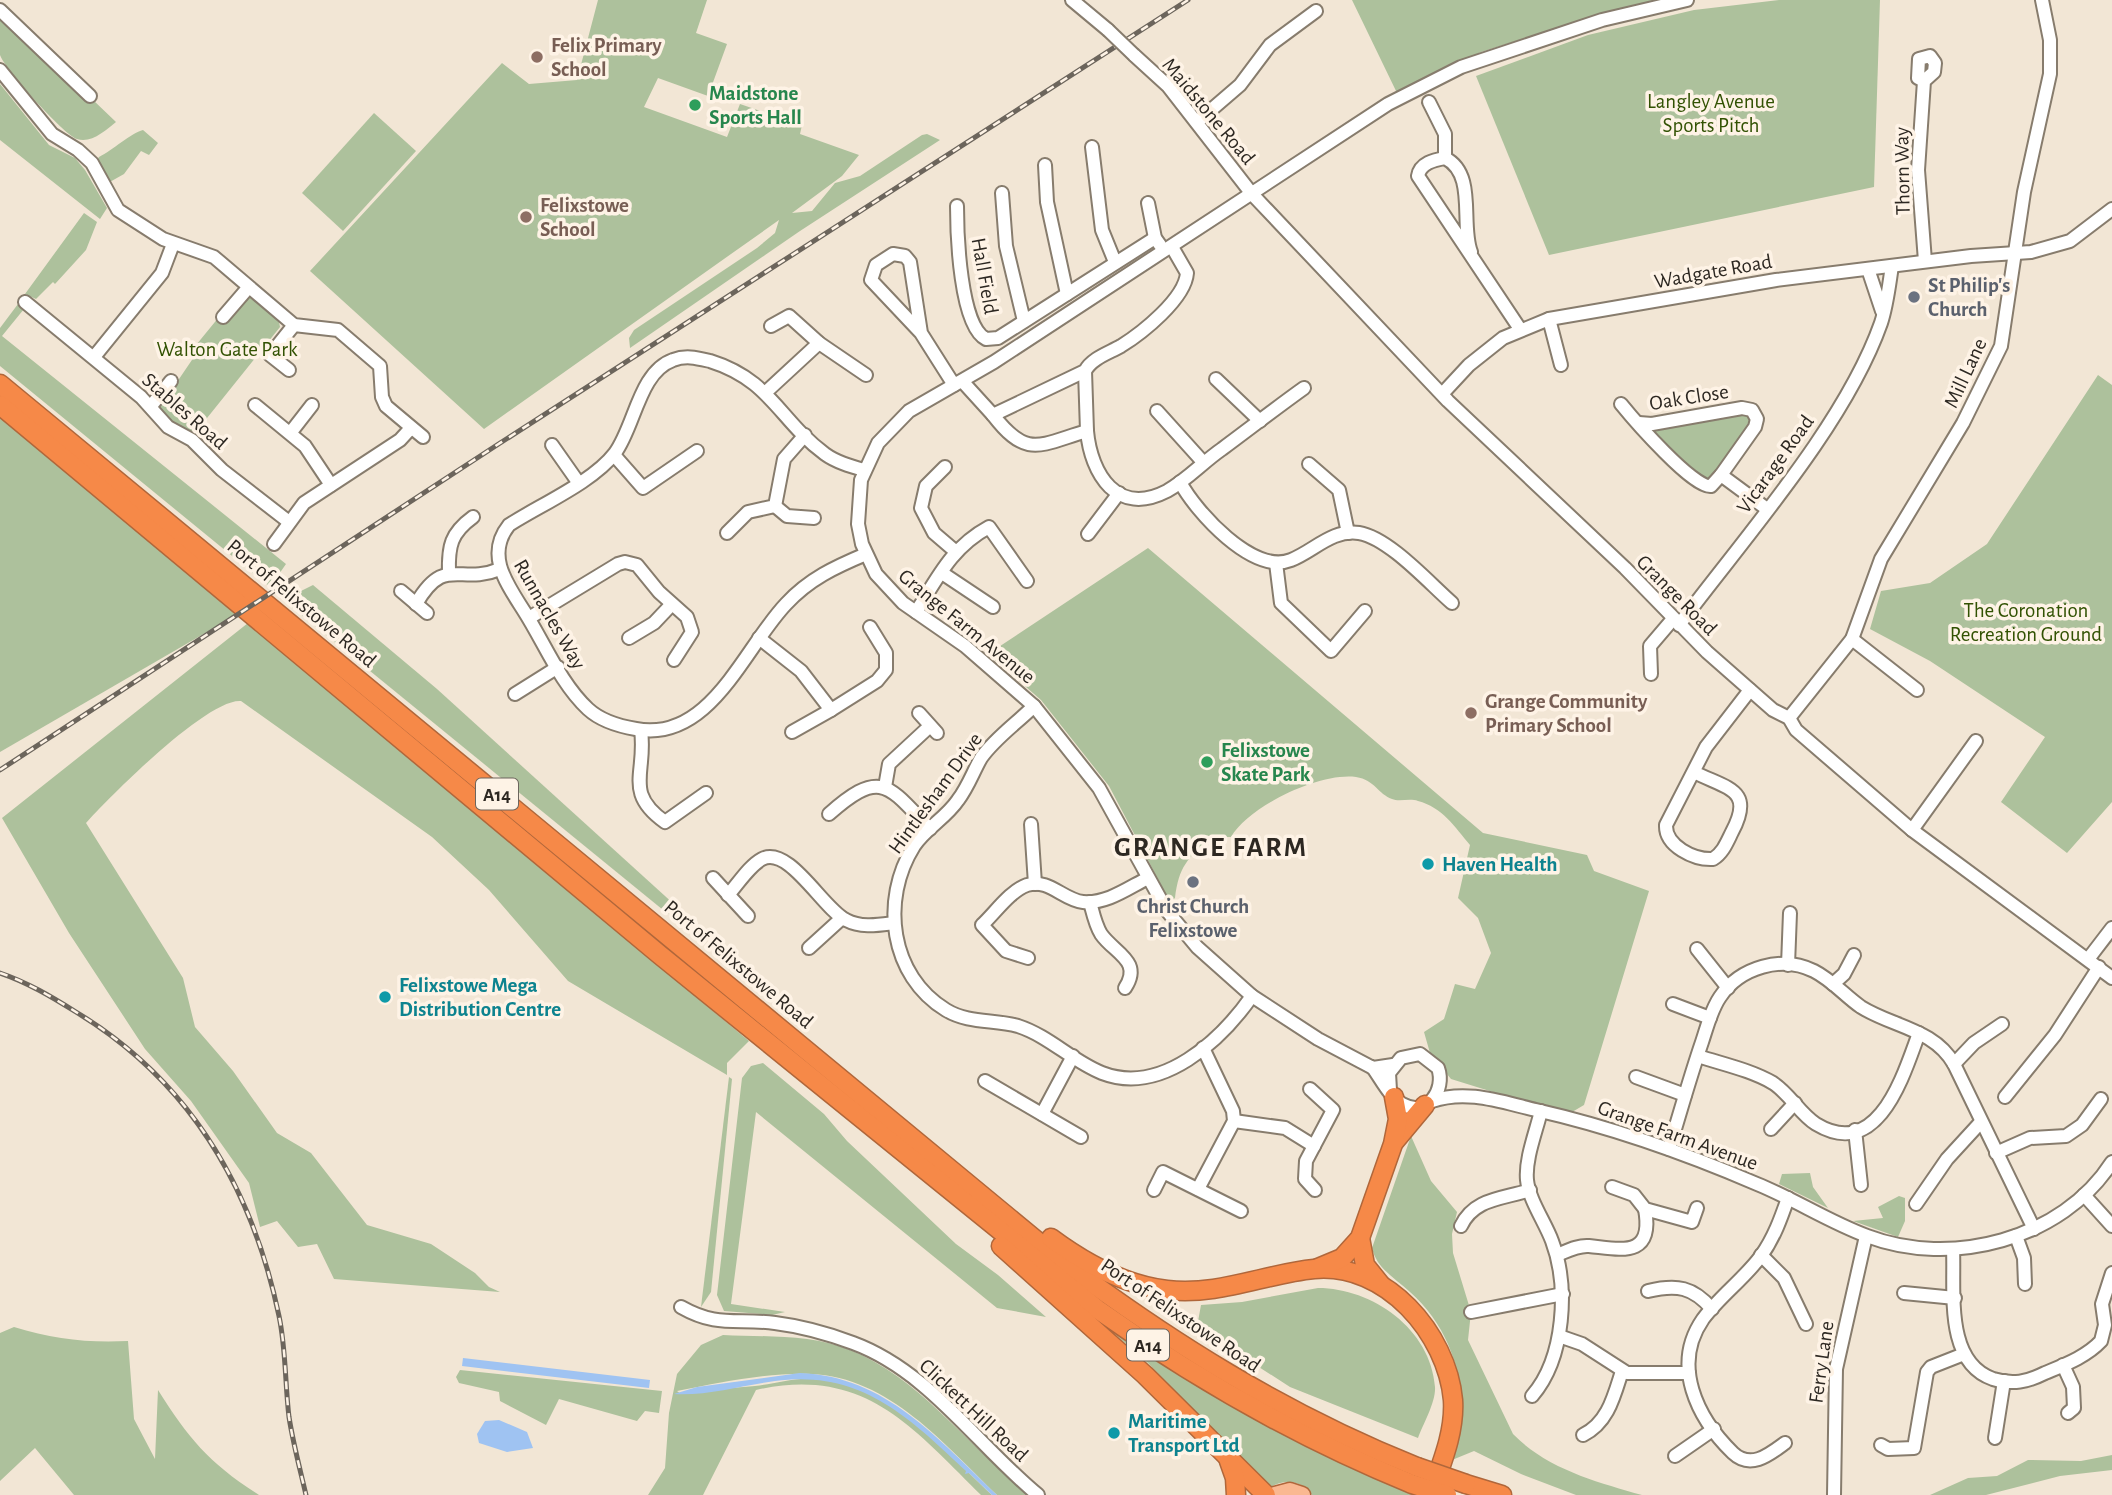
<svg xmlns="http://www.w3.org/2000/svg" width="2112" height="1495" font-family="'Alegreya Sans',sans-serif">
	<rect width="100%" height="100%" fill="#f2e6d5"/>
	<!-- green -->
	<g fill="#adc19c">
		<path d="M598 0H707L696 33 727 44 708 96 658 78 644 107 727 137 740 104 802 125 800 134 859 155 842 176 792 213 812 211 835 183 860 176 922 135 927 134 940 140 800 231 630 348 629 338 634 330 757 248 775 233 779 220 484 429 310 271 502 63 529 84 577 80Z"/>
		<path d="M1352 0H1667L1586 19 1481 52 1397 93Z"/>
		<path d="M1779 0H1880L1874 187 1549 255 1476 76 1588 35 1694 10Z"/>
		<path d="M0 11 116 122C106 130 91 144 77 139 64 135 4 68 0 55 0 43 0 24 0 11Z"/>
		<path d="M0 84 49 145 75 158 85 170 107 208 100 219 0 140Z"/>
		<path d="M374 113 416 151 343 231 302 193Z"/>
		<path d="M143 130 158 143 149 155 141 151 124 174 108 183 97 160 99 157C113 150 131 133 143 130Z"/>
		<path d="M84 213 97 222 86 250 55 284 53 282 36 299 25 294Z"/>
		<path d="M246 297 255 299 279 322 280 327 195 433 172 422 160 407 196 354 192 350 219 317Z"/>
		<path d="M18 304 24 309 2 336 286 564 270 587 0 366V328Z"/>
		<path d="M2098 375 2112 385V802L2067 853 2001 802 2045 737 1930 661 1870 629 1881 591 1930 583 1987 544Z"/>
		<path d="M1742 411 1754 420 1722 470 1704 484 1654 435V429Z"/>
		<path d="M0 417 238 614 0 752Z"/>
		<path d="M1148 548 1483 833 1587 855 1594 871 1649 891 1584 1105 1567 1115 1451 1079 1430 1053 1424 1032 1444 1019 1455 984 1475 989 1491 953 1478 918 1458 898 1470 845C1455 827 1442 807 1418 801 1410 798 1399 802 1392 799 1378 794 1375 780 1356 777 1320 772 1249 806 1231 837H1210C1187 860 1179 866 1175 898L1170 902 1109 786 1041 700 988 654Z"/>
		<path d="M313 585 437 689 676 906 668 914 283 600Z"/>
		<path d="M248 623 749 1041 727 1063V1075L568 981 489 890 432 837 241 701C208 698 110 796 86 823L183 978 195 1027 233 1071 277 1133 311 1153 367 1225 431 1244 475 1273 489 1287 500 1292 334 1279 317 1244 298 1247 277 1221 260 1227 249 1183 191 1101 145 1049 69 933 2 818Z"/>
		<path d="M763 1063 824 1114 847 1141 956 1244 998 1275 1046 1317 997 1308 756 1112 731 1304 785 1312 772 1315 724 1311 717 1295 742 1078 751 1066Z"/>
		<path d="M729 1077 732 1079 711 1292 701 1307Z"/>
		<path d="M1411 1136 1431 1181 1457 1212 1452 1234 1453 1253 1471 1312 1468 1340 1513 1434C1547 1469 1597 1482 1642 1495H1576L1521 1474 1474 1451 1452 1460C1472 1399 1458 1335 1410 1292 1395 1278 1377 1269 1372 1248Z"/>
		<path d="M1810 1173 1813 1187 1828 1208 1779 1184 1782 1174Z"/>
		<path d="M1899 1196 1905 1198V1221L1898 1237 1853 1221 1883 1218 1878 1207Z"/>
		<path d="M1318 1288C1372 1288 1431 1329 1435 1387 1436 1402 1423 1424 1418 1438L1290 1387 1197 1327 1201 1305 1242 1302Z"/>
		<path d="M1064 1290 1422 1495H1312C1300 1479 1283 1479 1267 1489L1148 1363Z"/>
		<path d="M14 1327C53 1339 87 1343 128 1341L134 1419 155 1459 158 1390C189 1439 209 1463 259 1495H74L35 1448 0 1481V1333Z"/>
		<path d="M723 1335C764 1337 811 1334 850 1350 925 1380 968 1450 1032 1495H997C945 1445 889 1377 811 1374 770 1372 718 1383 677 1391L681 1394C706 1390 732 1388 755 1386 775 1384 793 1377 814 1379 887 1383 944 1450 992 1495H981C911 1426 864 1366 756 1390L703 1495H648L665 1468 669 1413 677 1374 701 1345Z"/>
		<path d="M460 1370 662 1391 659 1413 645 1411 637 1421 559 1399 546 1425 500 1401 499 1392 459 1383 456 1377Z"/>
		<path d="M2112 1455V1470L2060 1476 1986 1495H1930L1968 1478 1997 1476 2028 1460 2081 1461Z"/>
	</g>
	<!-- water -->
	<g fill="#9fc3f2">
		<path d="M463 1358 650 1380 649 1388 462 1366Z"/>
		<path d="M800 1373C886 1376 939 1440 997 1495H992L969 1473 965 1474 966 1471C909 1417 860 1369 775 1381 744 1385 707 1396 674 1394L697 1387Z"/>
		<path d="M499 1420 527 1432 533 1448 507 1452 479 1443 477 1434 485 1421Z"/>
	</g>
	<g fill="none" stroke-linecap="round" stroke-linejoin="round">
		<!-- minor casing -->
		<g stroke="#877c6d" stroke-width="16">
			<g id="minor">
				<path d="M1072 0 1108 30"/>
				<path d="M0 10 90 96"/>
				<path d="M1134 55 1168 86 1252 194 1448 401 1625 568 1707 652 1773 710 1789 718 1796 730 1912 830 2112 978"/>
				<path d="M0 70 52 134 78 150 92 163 118 210 163 239 214 257 294 325 338 330 380 366 382 397 386 406 423 437"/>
				<path d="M1924 81 1934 72 1935 63 1930 56 1919 59 1918 78 1924 81 1918 170 1925 261"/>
				<path d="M1429 102 1445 134V158"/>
				<path d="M1197 122 1240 85 1270 45 1316 11"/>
				<path d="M1092 147 1102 230 1115 262"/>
				<path d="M1045 165 1047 202 1067 294"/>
				<path d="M1002 193 1006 246 1024 321"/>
				<path d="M1148 203 1155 238 1160 245"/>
				<path d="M957 206C957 234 960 326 986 339L998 338 1155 238"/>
				<path d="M1471 252C1460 224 1477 174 1445 158 1434 160 1420 163 1418 176L1520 329"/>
				<path d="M1868 269 1882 311"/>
				<path d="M25 302 141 397 168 427 192 440 222 470 289 522"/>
				<path d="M223 317 248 288"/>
				<path d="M1549 319 1561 365"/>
				<path d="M771 326 789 316 819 343 866 375"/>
				<path d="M921 333 910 262 905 256 893 254 876 265 871 280 921 333 954 385"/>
				<path d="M94 357 162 273 173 244"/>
				<path d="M289 370 270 355 294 325"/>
				<path d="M1216 379 1260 421"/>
				<path d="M963 382 993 415 1085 371C1092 358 1109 353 1121 346 1142 333 1185 299 1187 273L1172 247"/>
				<path d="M766 392 819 343"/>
				<path d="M1443 393 1469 365 1503 338 1549 319 1776 280 1971 256 2031 252 2070 241 2112 209"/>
				<path d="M1621 404C1634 420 1694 489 1711 486L1721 475 1767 509"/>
				<path d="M255 405 305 446 331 485"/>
				<path d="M151 406 171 381"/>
				<path d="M1157 411 1203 462"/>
				<path d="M993 415C1027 459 1039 445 1087 431L1085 371"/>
				<path d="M1639 423 1652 424 1742 408 1752 410 1757 419 1755 427 1721 475"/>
				<path d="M1087 431C1091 474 1117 517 1167 491 1187 480 1203 462 1222 449 1249 429 1276 408 1304 388"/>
				<path d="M291 432 312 405"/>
				<path d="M552 445 578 482"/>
				<path d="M614 455 643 488 697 451"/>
				<path d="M1309 464 1339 490 1348 533"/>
				<path d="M945 467 926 486 921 508 934 533 955 551"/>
				<path d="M864 470C850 466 836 462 825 454 779 420 771 380 710 361 697 358 686 355 673 360 639 372 635 426 615 453 593 482 540 505 509 525 485 555 507 584 524 611 544 642 560 683 588 709 601 721 618 726 636 729 710 743 744 648 786 604 809 579 835 567 866 554"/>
				<path d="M1180 482C1196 512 1253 575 1291 560 1314 551 1332 529 1359 533 1389 538 1429 583 1452 603"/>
				<path d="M775 506 787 516 814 518"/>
				<path d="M727 533 748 512 775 506 784 459 805 435"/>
				<path d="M1088 534 1119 493"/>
				<path d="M274 544 304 503 400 440 411 428"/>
				<path d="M1276 563 1281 603 1331 651 1365 611"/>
				<path d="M449 573C448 546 451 533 473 517"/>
				<path d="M942 573 993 607"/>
				<path d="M401 591 427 613"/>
				<path d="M416 604C445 554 459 586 500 569"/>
				<path d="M916 612C938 577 952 547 989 527L1027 581"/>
				<path d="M529 618 618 564 625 562 637 565 659 592 687 617 692 632 674 660"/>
				<path d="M1679 625C1744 538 1845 425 1881 323 1887 305 1889 285 1892 266"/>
				<path d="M629 638 654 623 672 604"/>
				<path d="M759 638 801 671 831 710 877 681 886 670V653L870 627"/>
				<path d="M1852 639 1917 690"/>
				<path d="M1651 674 1650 646 1673 619"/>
				<path d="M515 694 558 667"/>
				<path d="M1034 706C1017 723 995 738 981 758 973 772 968 787 958 800 946 818 926 828 914 846 880 900 890 976 946 1010 969 1024 994 1019 1018 1026 1049 1036 1072 1061 1102 1073 1162 1096 1221 1040 1252 996"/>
				<path d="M919 713 937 733"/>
				<path d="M1789 718 1852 639 1881 559 1963 423 2001 346 2024 192 2050 74V40L2042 0"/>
				<path d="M641 730C647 773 623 792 665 822L706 793"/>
				<path d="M792 732 831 710"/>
				<path d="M1694 772C1727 789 1755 789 1732 832 1727 842 1723 853 1713 859 1694 860 1665 846 1666 825L1706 747 1750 690"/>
				<path d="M885 787 889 764 930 726"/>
				<path d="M829 814C881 768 888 785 930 829"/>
				<path d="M1031 824 1035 884"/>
				<path d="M1912 830 1976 741"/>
				<path d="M713 878 748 916"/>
				<path d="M728 895C738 884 749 866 762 859 789 845 823 909 846 920 861 928 878 925 894 923"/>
				<path d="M1090 902C1093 913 1095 924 1101 934 1114 953 1143 961 1125 988"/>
				<path d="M809 948 842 918"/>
				<path d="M1697 949 1728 988"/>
				<path d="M1028 958 1006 951 982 925C995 913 1010 891 1027 885 1049 878 1063 900 1083 902 1107 904 1128 888 1148 878"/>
				<path d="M2089 958 2112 928"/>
				<path d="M1788 965 1790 913"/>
				<path d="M1833 984 1844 974 1854 955"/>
				<path d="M1673 1004 1710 1018"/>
				<path d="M1698 1056C1722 1064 1751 1070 1773 1083 1790 1094 1800 1114 1816 1124 1879 1162 1904 1073 1919 1033"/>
				<path d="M1954 1064 1974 1043 2002 1024"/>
				<path d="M1393 1065 1373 1068 1318 1039 1252 996 1197 947 1167 911 1099 788 1034 706 965 646 903 603 876 574 862 544 858 524 861 480 878 443 909 411 994 362 1388 104 1461 67 1602 20 1687 0"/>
				<path d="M1373 1068C1381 1079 1390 1097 1402 1104 1427 1118 1446 1090 1438 1068L1420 1054 1401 1058 1389 1073 1390 1090"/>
				<path d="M1636 1077 1685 1095"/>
				<path d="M985 1081 1081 1137"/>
				<path d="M1310 1089 1333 1110 1306 1161 1305 1179 1315 1190"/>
				<path d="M2005 1097 2055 1035 2099 967"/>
				<path d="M1432 1101C1467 1089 1501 1102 1536 1110 1611 1127 1685 1153 1757 1184 1794 1199 1829 1222 1867 1236 1951 1268 2062 1240 2112 1162"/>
				<path d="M1042 1114 1073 1056"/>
				<path d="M1234 1121 1285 1128 1314 1146"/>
				<path d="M1771 1129 1795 1103"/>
				<path d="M1855 1130 1861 1185"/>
				<path d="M1669 1149C1680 1113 1690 1077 1702 1042 1707 1027 1711 1010 1720 997 1740 967 1782 955 1814 971 1832 980 1845 996 1861 1007 1893 1027 1934 1029 1954 1064L2034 1229"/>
				<path d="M1996 1153 2030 1138 2066 1136 2082 1125 2101 1099"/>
				<path d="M1612 1187 1634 1195 1645 1209 1692 1222 1697 1208"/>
				<path d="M1198 1189 1234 1121 1233 1111 1203 1048"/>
				<path d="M1154 1190 1163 1172 1241 1211"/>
				<path d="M2084 1195 2112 1226"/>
				<path d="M1916 1204 1947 1159 1980 1123"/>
				<path d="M1461 1226C1474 1198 1503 1199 1530 1190"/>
				<path d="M2016 1236 2024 1258 2025 1284"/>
				<path d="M1953 1249C1955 1290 1944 1362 1993 1379 2013 1385 2027 1382 2045 1373 2064 1365 2086 1357 2101 1341L2105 1325 2102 1304 2112 1273"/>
				<path d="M1557 1255C1567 1251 1578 1245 1589 1246 1620 1249 1654 1259 1645 1209"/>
				<path d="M1761 1255 1784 1278 1806 1324"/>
				<path d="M1648 1291C1677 1284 1693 1287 1712 1309"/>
				<path d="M1904 1293 1955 1298"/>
				<path d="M681 1307C718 1328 736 1318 775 1323 799 1326 829 1334 853 1343 929 1371 977 1445 1038 1495"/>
				<path d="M1471 1312 1563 1294"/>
				<path d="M1559 1336 1582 1344 1627 1373H1689"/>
				<path d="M2063 1365 2073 1387 2074 1408 2068 1413"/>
				<path d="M1532 1396C1565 1358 1569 1286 1552 1241 1545 1222 1529 1200 1527 1180 1525 1159 1536 1132 1541 1111"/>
				<path d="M1583 1435C1608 1423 1614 1396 1622 1371"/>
				<path d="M1995 1438 2004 1381"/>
				<path d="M1785 1443C1770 1454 1751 1470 1733 1453 1697 1418 1671 1365 1703 1319 1720 1296 1744 1279 1761 1256 1774 1238 1781 1218 1788 1198"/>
				<path d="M1881 1445 1888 1449 1914 1448 1927 1372 1931 1367 1964 1354"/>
				<path d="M1675 1456 1714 1429"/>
				<path d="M1834 1495 1836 1369 1866 1236"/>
			</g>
		</g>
		<!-- major casing -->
		<g stroke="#b0673b" stroke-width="19">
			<path id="major" d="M1275 1495 1290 1491 1302 1495"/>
		</g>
		<!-- highway casing -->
		<g stroke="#b0673b" stroke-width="21">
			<g id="highway">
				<path d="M0 384 1054 1255C1168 1341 1284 1414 1417 1467"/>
				<path d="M0 405 660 955 1097 1309C1197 1380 1299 1438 1412 1484"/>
				<path d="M1395 1141 1425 1105"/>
				<path d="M1051 1238C1086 1264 1124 1285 1167 1290 1219 1296 1264 1274 1314 1269 1386 1262 1447 1334 1453 1400 1455 1430 1443 1460 1433 1488"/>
				<path d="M1360 1238 1365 1265 1381 1285"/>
				<path d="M1001 1246 1145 1375 1266 1495"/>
				<path d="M1318 1268 1342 1258 1360 1238 1393 1144 1398 1119 1394 1097"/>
				<path d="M1229 1461 1235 1478 1236 1495"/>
				<path d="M1466 1484 1502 1495"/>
			</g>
		</g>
		<!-- minor -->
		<use href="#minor" stroke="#fff" stroke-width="12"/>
		<!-- major -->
		<use href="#major" stroke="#fab891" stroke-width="16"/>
		<!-- highway -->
		<use href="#highway" stroke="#f68948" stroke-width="18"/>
		<!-- rail casing -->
		<g stroke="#6c655c" stroke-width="5">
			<g id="rail">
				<path d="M0 770 497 445 1188 0"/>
				<path d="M0 973C27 982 52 997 76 1012 190 1081 252 1187 279 1316 286 1349 285 1384 289 1417 293 1443 300 1469 306 1495"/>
			</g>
		</g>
		<!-- rail -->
		<use href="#rail" stroke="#fef3e6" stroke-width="2.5" stroke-dasharray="8" stroke-linecap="butt"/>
		<!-- minor-bridge casing -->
		<g stroke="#877c6d" stroke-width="16" stroke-linecap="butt">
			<path id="minor-bridge" d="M1108 30 1134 55"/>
		</g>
		<!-- highway-bridge casing -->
		<g stroke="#b0673b" stroke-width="21" stroke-linecap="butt">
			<g id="highway-bridge">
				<path d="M1417 1467 1466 1484"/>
				<path d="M1412 1484 1447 1495"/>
			</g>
		</g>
		<!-- minor-bridge -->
		<use href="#minor-bridge" stroke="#fff" stroke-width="12"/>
		<!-- highway-bridge -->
		<use href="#highway-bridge" stroke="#f68948" stroke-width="18"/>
	</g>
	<!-- markers -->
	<g fill="#8d6e63" stroke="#fef3e6" stroke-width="2.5">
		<circle cx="537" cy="57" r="7"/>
		<circle cx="526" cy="217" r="7"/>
		<circle cx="1471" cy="713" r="7"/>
	</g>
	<g fill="#2e9e5b" stroke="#fef3e6" stroke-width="2.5">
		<circle cx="695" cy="105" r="7"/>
		<circle cx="1207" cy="762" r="7"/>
	</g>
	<g fill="#6b7280" stroke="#fef3e6" stroke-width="2.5">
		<circle cx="1914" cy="297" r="7"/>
		<circle cx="1193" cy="882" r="7"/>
	</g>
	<g fill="#0f9aa8" stroke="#fef3e6" stroke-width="2.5">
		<circle cx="1428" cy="864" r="7"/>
		<circle cx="385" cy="997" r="7"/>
		<circle cx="1114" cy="1433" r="7"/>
	</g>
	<g text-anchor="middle" stroke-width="7" stroke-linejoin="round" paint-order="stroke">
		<!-- shield labels -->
		<g fill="#fef3e6" stroke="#6c655d" stroke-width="2">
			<rect x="476" y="778.5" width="42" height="31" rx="5"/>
			<rect x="1127" y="1329.5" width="42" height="31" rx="5"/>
		</g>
		<g font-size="19" font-weight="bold" fill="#2d2822">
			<text x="497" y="801">A14</text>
			<text x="1148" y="1352">A14</text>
		</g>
		<!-- education labels -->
		<g font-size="21" font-weight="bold" fill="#785e54" stroke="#fef3e6" text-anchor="start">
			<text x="551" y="52">Felix Primary<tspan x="551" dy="24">School</tspan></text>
			<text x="540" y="212">Felixstowe<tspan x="540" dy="24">School</tspan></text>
			<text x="1485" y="708">Grange Community<tspan x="1485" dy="24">Primary School</tspan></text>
		</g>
		<!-- leisure labels -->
		<g font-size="21" font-weight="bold" fill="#27864d" stroke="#fef3e6" text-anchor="start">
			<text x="709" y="100">Maidstone<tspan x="709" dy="24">Sports Hall</tspan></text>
			<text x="1221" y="757">Felixstowe<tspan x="1221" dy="24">Skate Park</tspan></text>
		</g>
		<!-- park labels -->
		<g font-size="21" fill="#325203" stroke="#fef3e6">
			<text x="1711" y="108">Langley Avenue<tspan x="1711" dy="24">Sports Pitch</tspan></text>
			<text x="227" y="356">Walton Gate Park</text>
			<text x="2026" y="617">The Coronation<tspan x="2026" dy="24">Recreation Ground</tspan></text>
		</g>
		<!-- street labels -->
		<g font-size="21" fill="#2d2822" stroke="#fef3e6">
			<text transform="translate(1209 111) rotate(50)" y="7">Maidstone Road</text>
			<text transform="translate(1902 171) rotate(-91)" y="7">Thorn Way</text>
			<text transform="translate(1713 271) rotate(-10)" y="7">Wadgate Road</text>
			<text transform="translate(985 276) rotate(80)" y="7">Hall Field</text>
			<text transform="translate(1965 373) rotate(-65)" y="7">Mill Lane</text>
			<text transform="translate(1689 397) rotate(-9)" y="7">Oak Close</text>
			<text transform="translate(185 411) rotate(41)" y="7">Stables Road</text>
			<text transform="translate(1775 464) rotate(-54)" y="7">Vicarage Road</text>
			<text transform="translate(1677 595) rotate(45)" y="7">Grange Road</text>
			<text transform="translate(302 603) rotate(40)" y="7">Port of Felixstowe Road</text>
			<text transform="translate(550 614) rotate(60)" y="7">Runnacles Way</text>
			<text transform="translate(967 626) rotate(39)" y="7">Grange Farm Avenue</text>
			<text transform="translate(935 793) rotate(-54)" y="7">Hintlesham Drive</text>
			<text transform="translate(739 964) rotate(40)" y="7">Port of Felixstowe Road</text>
			<text transform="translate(1678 1135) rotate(20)" y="7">Grange Farm Avenue</text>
			<text transform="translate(1181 1315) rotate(34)" y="7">Port of Felixstowe Road</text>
			<text transform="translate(1821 1362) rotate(-82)" y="7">Ferry Lane</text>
			<text transform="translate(974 1410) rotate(43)" y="7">Clickett Hill Road</text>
		</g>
		<!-- worship labels -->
		<g font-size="21" font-weight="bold" fill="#5b616d" stroke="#fef3e6" text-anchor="start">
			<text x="1928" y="292">St Philip's<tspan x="1928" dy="24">Church</tspan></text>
			<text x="1193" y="913" text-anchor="middle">Christ Church<tspan x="1193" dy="24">Felixstowe</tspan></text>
		</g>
		<!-- culture labels -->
		<g font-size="21" font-weight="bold" fill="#0d838f" stroke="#fef3e6" text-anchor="start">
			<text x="1442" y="871">Haven Health</text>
			<text x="399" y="992">Felixstowe Mega<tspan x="399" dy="24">Distribution Centre</tspan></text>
			<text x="1128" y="1428">Maritime<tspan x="1128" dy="24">Transport Ltd</tspan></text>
		</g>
		<!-- district labels -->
		<g font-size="28" font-weight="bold" letter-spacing="2" fill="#2d2822" stroke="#fef3e6">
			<text x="1211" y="856">GRANGE FARM</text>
		</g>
	</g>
</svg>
